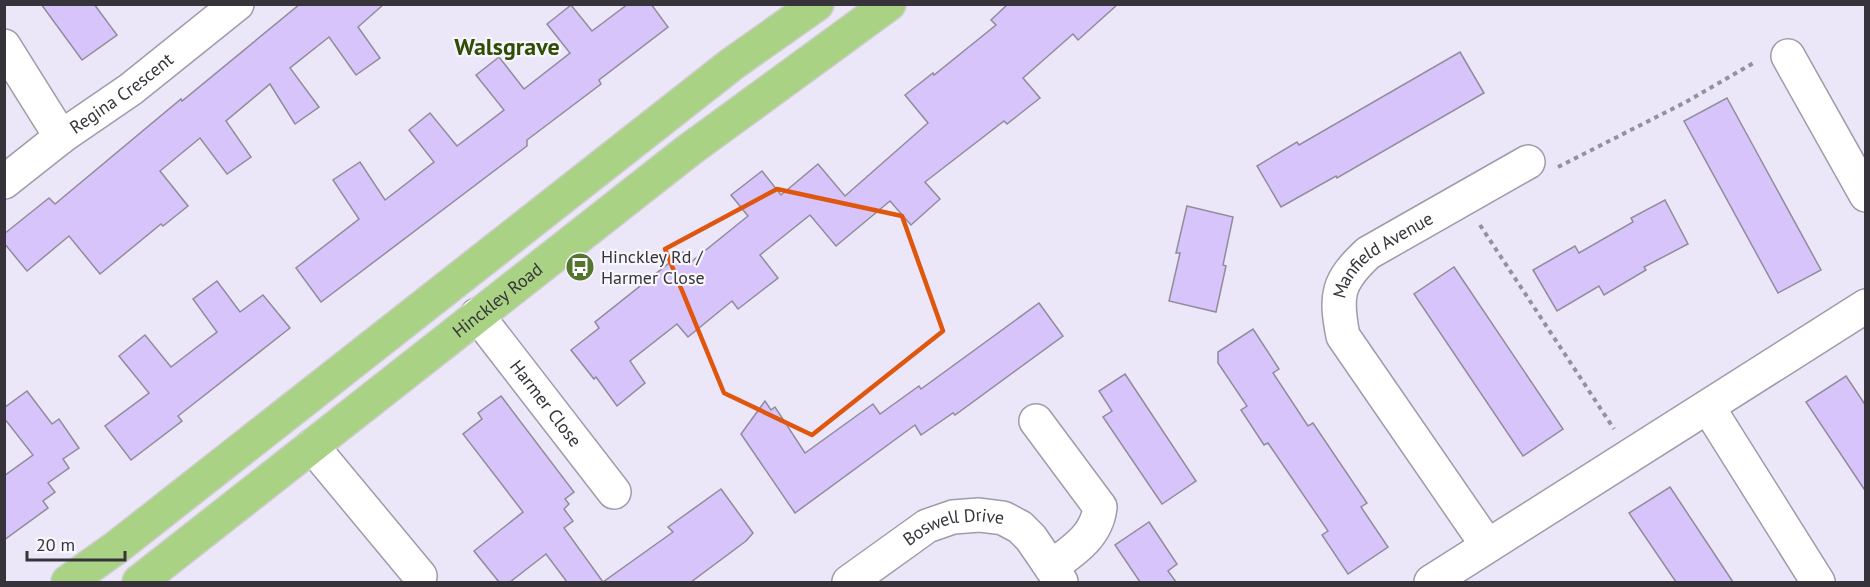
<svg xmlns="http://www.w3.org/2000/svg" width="1870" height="587" font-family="'PT Sans',sans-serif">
	<rect width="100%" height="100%" fill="#ece7f8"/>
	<!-- building -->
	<g fill="#d6c4fb" stroke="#908c9b" stroke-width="1.5">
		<path d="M41 4H94L117 35 82 60Z"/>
		<path d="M300 4H384L358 27 380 58 356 75 329 37 290 68 319 107 295 124 270 84 226 121 251 157 227 174 200 138 160 171 188 206 163 226 161 224 100 274 69 236 27 271 4 243V234L49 198 55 204 181 99 182 101Z"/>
		<path d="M628 4H651L668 27 599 80 601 84 527 140V146L321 302 296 268 359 219 333 180 360 162 385 200 434 162 409 130 430 113 457 146 504 110 476 75 499 57 524 89 570 53 547 24 571 5 592 31Z"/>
		<path d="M1008 4H1118L1078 40 1073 34 1023 78 1040 98 1007 124 1004 121 925 182 940 199 911 225 890 201 836 246 810 215 760 255 778 278 738 309 732 301 688 337 677 324 630 361 645 383 617 406 596 377 594 379 571 350 599 328 595 322 683 252 691 262 748 216 731 195 762 171 781 195 818 164 845 196 928 123 905 95 933 73 934 75 996 25 991 20Z"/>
		<path d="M1460 52 1484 93 1337 178 1336 176 1281 207 1257 166 1297 142 1299 145Z"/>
		<path d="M1727 98 1821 270 1778 293 1684 121Z"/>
		<path d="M1665 200 1688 244 1644 267 1646 270 1604 295 1599 286 1557 311 1533 270 1575 246 1579 253 1633 222 1631 218Z"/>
		<path d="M1187 206 1233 217 1223 265 1226 266 1216 312 1169 301 1180 253H1176Z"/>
		<path d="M1454 267 1563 429 1523 456 1414 294Z"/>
		<path d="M217 281 240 312 263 295 290 328 178 416 182 421 131 460 105 426 149 393 119 356 145 335 171 367 197 347 217 332 193 299Z"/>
		<path d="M1039 303 1063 336 955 415 953 413 921 435 915 425 795 513 741 434 765 401 771 410 775 407 805 453 873 404 880 414 919 386 921 389Z"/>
		<path d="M1253 329 1279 369 1273 373 1308 426 1313 423 1367 503 1361 507 1388 547 1348 574 1322 535 1328 531 1268 443 1264 445 1241 410 1247 406 1218 363V352Z"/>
		<path d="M1125 374 1196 481 1162 504 1103 417 1112 411 1099 391Z"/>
		<path d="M1846 376 1866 406V492L1806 402Z"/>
		<path d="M27 391 52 424 59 419 79 448 63 459 69 468 48 483 55 492 43 501 48 508 4 540V476L33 455 4 418V408Z"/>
		<path d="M501 396 574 492 565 499 569 504 564 509 573 521 564 528 603 582H567L546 554 510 582H499L474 551 523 512 463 434 482 419 478 413Z"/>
		<path d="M1670 487 1723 567 1733 582H1676L1629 513Z"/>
		<path d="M721 489 753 533 746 541 691 582H603L673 532 668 527Z"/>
		<path d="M1149 522 1177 564 1168 571 1176 582H1140L1115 545Z"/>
	</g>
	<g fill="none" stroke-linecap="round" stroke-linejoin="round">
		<!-- minor casing -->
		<g stroke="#9f9baa" stroke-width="36">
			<g id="minor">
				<path id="s1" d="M4 46 61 137 131 89 237 4"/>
				<path d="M1788 56 1866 195"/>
				<path d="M4 182 61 137"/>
				<path id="s2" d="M477 315 614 492"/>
				<path d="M1708 407 1818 582"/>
				<path d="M1036 421 1100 507C1097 536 1073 551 1051 567"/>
				<path d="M312 446 420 576"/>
				<path id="s3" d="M1487 545 1343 336C1335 295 1337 282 1368 253L1528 162"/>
				<path id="s4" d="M849 582 927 526 953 517 979 515 1003 518 1020 527 1031 538 1061 582"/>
				<path d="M1431 582 1866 306"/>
			</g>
		</g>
		<!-- highway casing -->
		<g stroke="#cfced0" stroke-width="36">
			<g id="highway">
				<path d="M68 582 117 547 732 64 817 4"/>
				<path id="s5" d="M139 582 689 150 889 4"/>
			</g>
		</g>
		<!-- path -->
		<g stroke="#94909c" stroke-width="4" stroke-dasharray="4.5 4.5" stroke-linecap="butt">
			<path d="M1558 167 1684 103 1755 62"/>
			<path d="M1480 225 1614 429"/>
		</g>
		<!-- minor -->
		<use href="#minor" stroke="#fff" stroke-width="33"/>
		<!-- highway -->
		<use href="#highway" stroke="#aad284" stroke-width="33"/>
	</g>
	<!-- marked area -->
	<path fill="none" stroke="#df570e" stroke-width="4.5" stroke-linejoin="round" d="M777 189 902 216 943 331 812 435 724 393 665 249Z"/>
	<!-- icons -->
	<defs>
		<g id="bus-disc" transform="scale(1.5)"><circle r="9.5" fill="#53752d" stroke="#f8f6fd"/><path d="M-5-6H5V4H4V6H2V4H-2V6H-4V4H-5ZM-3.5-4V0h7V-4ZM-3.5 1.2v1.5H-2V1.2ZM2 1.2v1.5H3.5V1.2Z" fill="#fff"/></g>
	</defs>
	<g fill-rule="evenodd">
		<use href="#bus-disc" x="580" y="267"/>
	</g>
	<g text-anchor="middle" stroke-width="4.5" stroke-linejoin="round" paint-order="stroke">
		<!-- street labels -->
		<g font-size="18" fill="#36343a" stroke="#f8f6fd">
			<text dy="6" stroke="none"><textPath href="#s1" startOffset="182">Regina Crescent</textPath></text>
			<text dy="6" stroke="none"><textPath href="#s3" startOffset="356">Manfield Avenue</textPath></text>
			<text dy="6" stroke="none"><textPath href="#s5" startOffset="456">Hinckley Road</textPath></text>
			<text dy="6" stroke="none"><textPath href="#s2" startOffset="112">Harmer Close</textPath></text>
			<text dy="6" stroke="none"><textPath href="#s4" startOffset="122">Boswell Drive</textPath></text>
		</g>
		<!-- poi labels -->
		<g font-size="18" fill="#36343a" stroke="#f8f6fd" text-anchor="start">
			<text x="601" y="263">Hinckley Rd /<tspan x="601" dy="21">Harmer Close</tspan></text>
		</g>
		<!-- district labels -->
		<g font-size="24" font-weight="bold" fill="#304d06" stroke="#f8f6fd">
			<text x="507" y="55">Walsgrave</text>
		</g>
	</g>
	<!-- border -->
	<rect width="1870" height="587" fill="none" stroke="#36343a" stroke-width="12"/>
	<!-- scale -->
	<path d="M27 551v9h98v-9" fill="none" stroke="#36343a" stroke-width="3"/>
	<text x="36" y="551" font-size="18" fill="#36343a" stroke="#f8f6fd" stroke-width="4.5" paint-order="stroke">20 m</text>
</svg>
